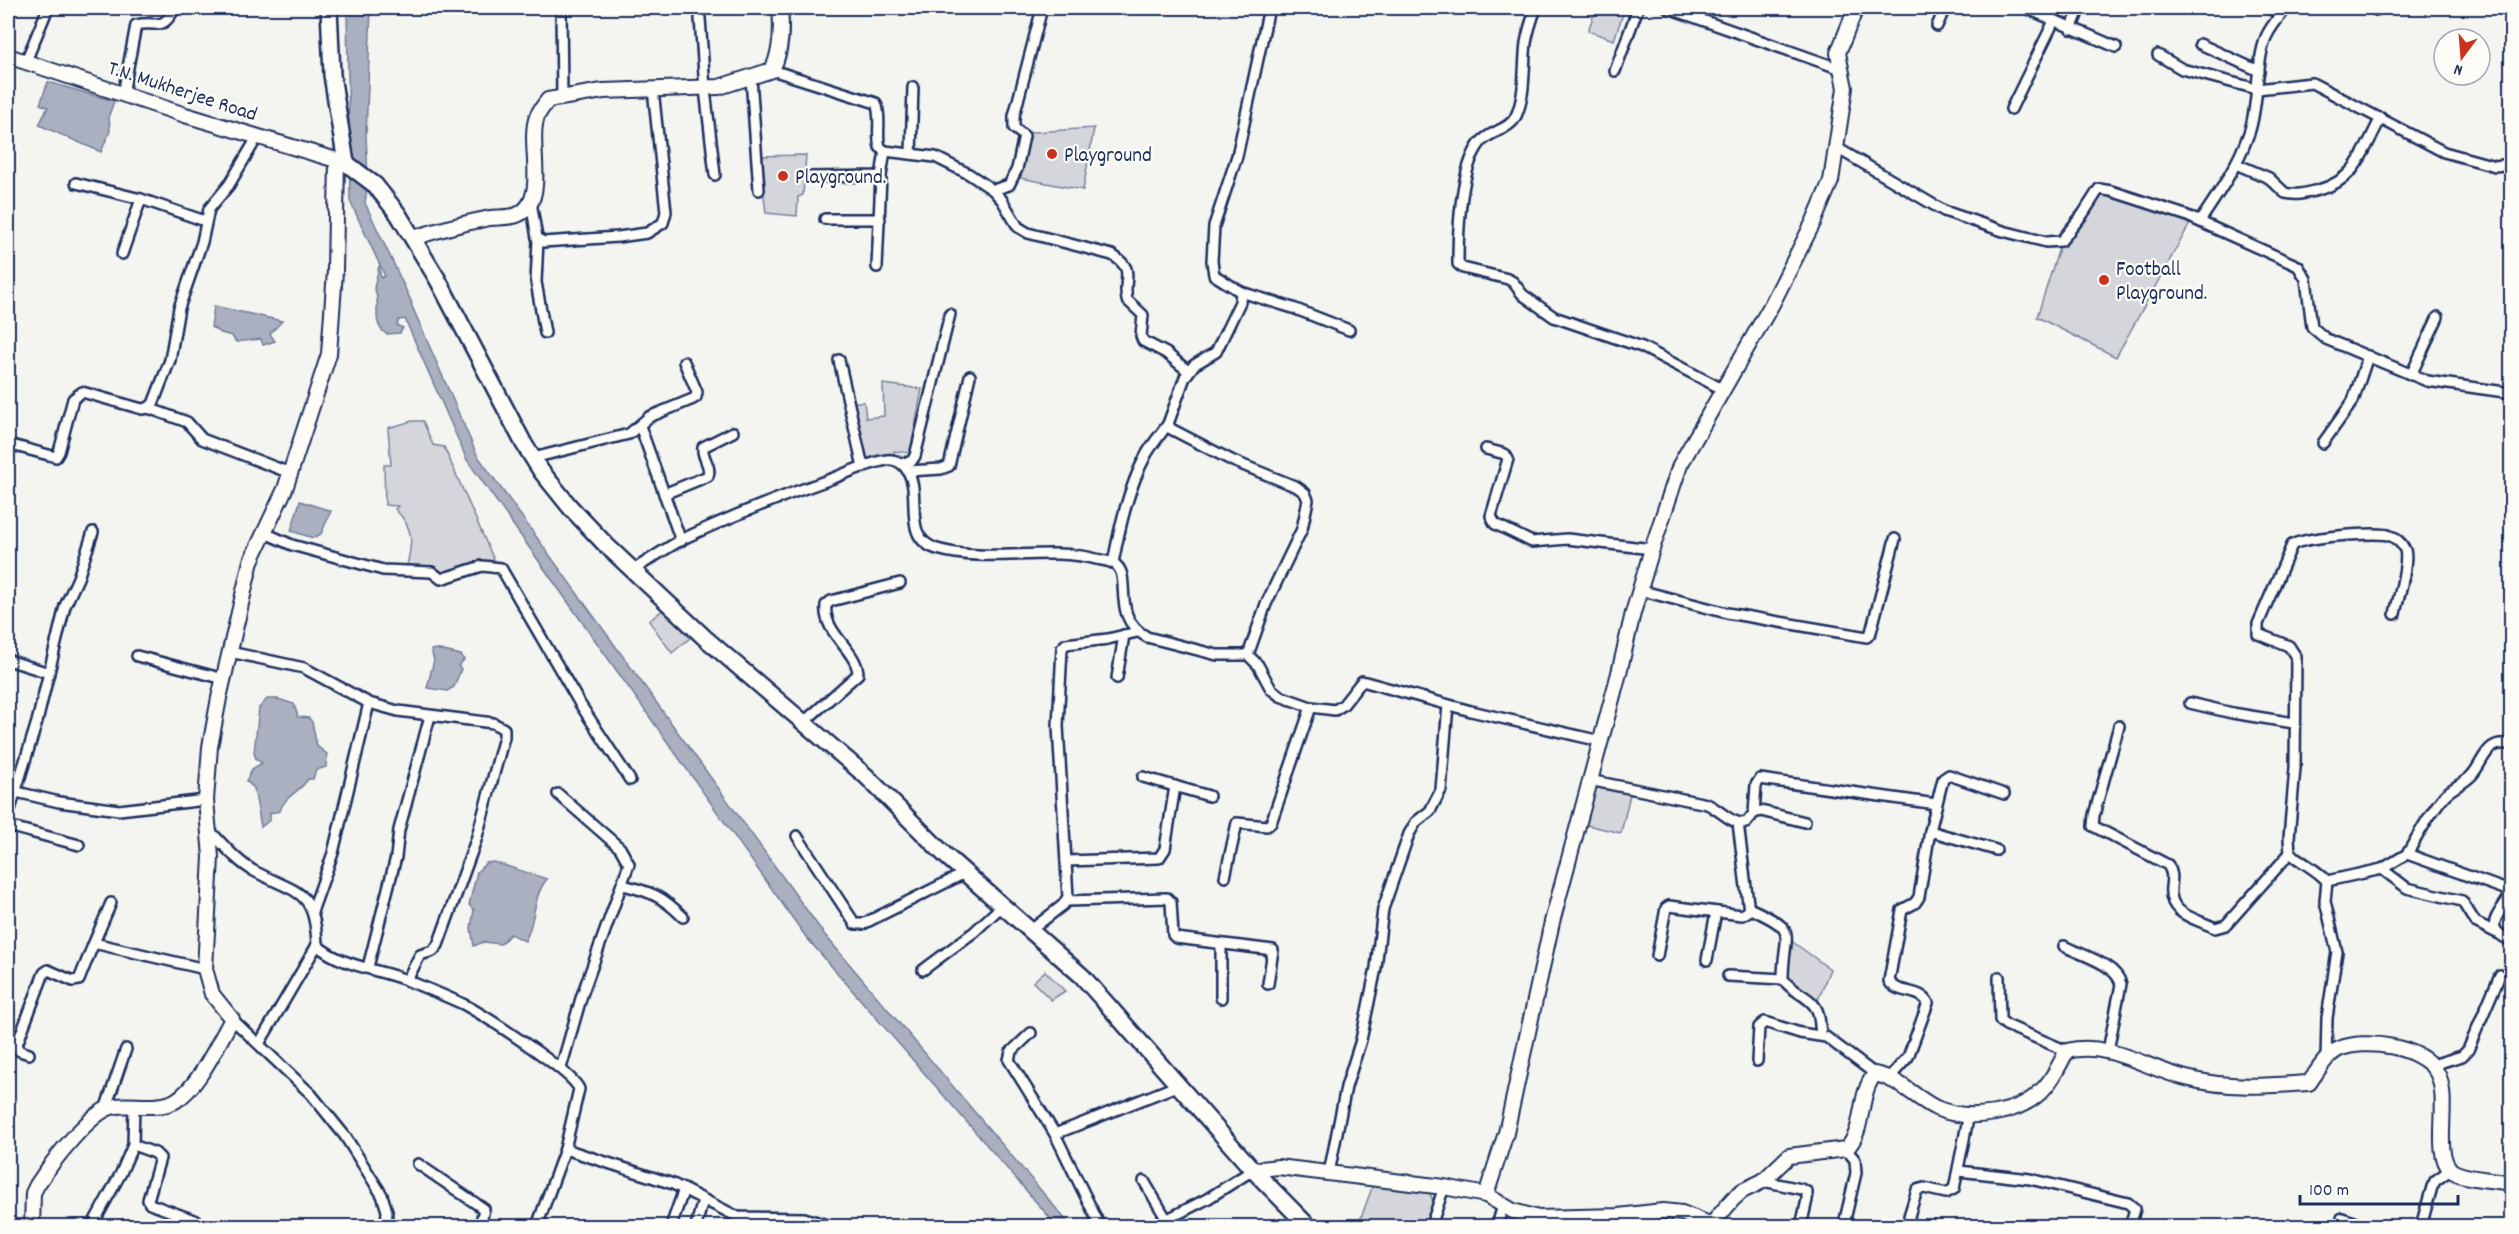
<svg xmlns="http://www.w3.org/2000/svg" width="2519" height="1234" font-family="Dekko,sans-serif">
	<rect width="100%" height="100%" fill="#f4f4f1"/>
	<filter id="ink" filterUnits="userSpaceOnUse"><feTurbulence type="fractalNoise" baseFrequency=".0167" numOctaves="2"/><feDisplacementMap in="SourceGraphic" scale="12" xChannelSelector="R" yChannelSelector="G"/><feConvolveMatrix kernelMatrix="1 2 1 2 8 2 1 2 1" color-interpolation-filters="sRGB"/></filter>
	<g filter="url(#ink)">
		<!-- green -->
		<g fill="#d4d6db" stroke="#78829c" stroke-width="1.5">
			<path d="M1596 8H1625L1614 40 1588 31Z"/>
			<path d="M1094 128 1083 190 1010 176 1018 133Z"/>
			<path d="M806 155 803 195 798 197 797 216 766 213 759 156Z"/>
			<path d="M2099 189 2192 220 2116 357 2037 317 2061 242Z"/>
			<path d="M883 384 922 389 910 453 894 451 893 459 860 465 845 402H864L866 418 884 416Z"/>
			<path d="M412 421H423L433 445 444 447 497 567 441 579 432 572 406 570C412 544 416 530 395 509L398 506 385 505 384 465H391L388 428Z"/>
			<path d="M664 609 682 620 678 625 690 638 672 653 649 621Z"/>
			<path d="M1589 780 1631 790 1621 833 1578 823Z"/>
			<path d="M1790 940 1830 969 1814 1010 1775 982Z"/>
			<path d="M1045 971 1065 991 1051 1000 1033 982Z"/>
			<path d="M1373 1185 1430 1193 1434 1204 1426 1226H1358Z"/>
		</g>
		<!-- water -->
		<g fill="#aab0bf" stroke="#717c98" stroke-width="1.5">
			<path d="M347 8H371L366 135 368 180 365 203 412 303 411 304 477 455 824 934 1071 1226H1057L806 937 467 460 405 319 399 320 397 325 403 328 400 333 386 334C369 321 383 303 374 288L379 266 381 278 385 276 350 201Z"/>
			<path d="M48 82 114 101 109 115 110 131 101 152 39 125 48 107 40 104Z"/>
			<path d="M214 306 282 321 270 334 275 341 263 345 261 339 236 342 232 336 221 333 211 327Z"/>
			<path d="M300 501 331 511 321 534 313 538 291 531Z"/>
			<path d="M435 649 461 655 464 660 458 666 461 669 454 687 447 691 427 688 434 660 431 650Z"/>
			<path d="M267 699H278L294 704 298 717 309 718 312 722 317 746 327 754 326 767 316 770 313 779H308C300 792 284 796 280 811L270 813V820L261 827 254 788 246 781 252 769 262 763 256 759 254 753 259 708Z"/>
			<path d="M494 862 547 879C532 897 536 921 525 941L510 934 501 944 483 942 474 946 471 928 474 910 469 905 477 872 486 863Z"/>
		</g>
		<g fill="none" stroke-linecap="round" stroke-linejoin="round">
			<!-- street casing -->
			<g stroke="#1b2f5e" stroke-width="14">
				<g id="street">
					<path d="M561 8 562 98"/>
					<path d="M1536 8C1532 19 1528 31 1526 43 1523 66 1526 94 1516 116 1510 130 1489 131 1480 143 1460 169 1458 232 1458 264L1463 268 1508 279 1513 282 1523 295 1554 317 1642 347 1722 389"/>
					<path d="M1668 8 1841 69"/>
					<path d="M2026 8 2116 47"/>
					<path d="M2269 8 2281 15"/>
					<path d="M2373 8 2376 10"/>
					<path d="M700 18 705 89 715 175"/>
					<path d="M1937 26 1945 8"/>
					<path d="M2071 29 2080 8"/>
					<path d="M2200 44 2259 71"/>
					<path d="M2158 55 2182 69 2257 89 2312 83 2444 152 2495 166 2512 164"/>
					<path d="M26 61 48 8"/>
					<path d="M772 70 876 103C882 117 876 133 880 147L885 151 935 157 969 174 993 190 1002 200 1018 227 1028 233 1112 255C1137 270 1122 278 1127 300L1143 315 1141 336 1143 341 1166 353 1188 371"/>
					<path d="M1615 71 1638 8"/>
					<path d="M751 78 759 190"/>
					<path d="M123 94 136 25C158 20 161 33 175 8"/>
					<path d="M2011 109 2054 21"/>
					<path d="M1837 148 1944 211 2003 231 2046 242 2061 241 2083 214 2099 189 2111 191 2185 215 2298 266 2306 279 2312 327 2326 339 2427 381 2512 393"/>
					<path d="M911 154 913 87"/>
					<path d="M2236 164 2269 178 2285 193C2297 196 2306 193 2318 190 2357 180 2363 151 2381 118"/>
					<path d="M809 177 881 176 885 151"/>
					<path d="M76 183 141 199 205 221"/>
					<path d="M993 190 1009 185 1017 169 1024 136 1014 128V116L1042 8"/>
					<path d="M531 202 537 238 543 242 618 237 647 233 663 223 666 212 653 89"/>
					<path d="M825 219H880"/>
					<path d="M2200 221C2219 193 2238 165 2249 133 2259 104 2255 72 2264 43 2267 30 2279 18 2286 8"/>
					<path d="M538 240 536 282 545 333"/>
					<path d="M122 254 141 199"/>
					<path d="M877 267 881 176"/>
					<path d="M1241 292 1293 308 1349 330"/>
					<path d="M839 360 863 467"/>
					<path d="M2411 375 2438 317"/>
					<path d="M148 408 187 422 202 439 290 473"/>
					<path d="M640 426 681 541"/>
					<path d="M2323 443 2353 401 2368 356"/>
					<path d="M8 444 56 457 59 452 73 399 82 392 142 409 148 408 153 404 170 360 179 308 202 242 209 209 229 185 258 136"/>
					<path d="M1486 449 1505 454 1508 459 1491 516 1495 524 1532 542 1567 539 1652 549"/>
					<path d="M533 458 629 434 649 417 693 399 696 397 697 392 684 362"/>
					<path d="M901 463 911 462 915 456 950 314"/>
					<path d="M908 471 941 469 949 466 970 376"/>
					<path d="M664 494 708 476C712 466 701 457 703 447L733 432"/>
					<path d="M265 533 292 545 383 570 432 572 441 579 482 566 501 568 580 704 630 780"/>
					<path d="M1113 563C1120 526 1128 489 1146 455 1152 444 1161 434 1168 424"/>
					<path d="M633 570C651 559 669 546 687 537 734 515 782 496 831 479 849 472 868 463 887 460 893 459 900 462 904 466 926 490 898 537 937 549 989 564 1044 546 1096 559 1101 560 1108 561 1113 563 1135 574 1108 616 1147 637L1217 655H1248L1258 665 1271 689 1280 696 1311 707 1335 710 1343 705 1362 681 1471 711 1600 741"/>
					<path d="M1639 590 1727 613 1867 637 1871 632 1895 539"/>
					<path d="M230 652 304 668 369 703 398 711 493 723 504 729V737L476 840 438 945 433 951 420 955 407 980"/>
					<path d="M1248 655 1266 604 1302 529 1308 500 1305 493 1297 487 1233 461 1171 429 1168 424 1185 377 1194 365 1216 352 1240 302 1241 292 1214 275 1212 261 1214 226 1237 156 1269 8"/>
					<path d="M137 656 224 679"/>
					<path d="M8 660 49 673"/>
					<path d="M1117 678 1124 635"/>
					<path d="M2190 703 2232 713 2294 723"/>
					<path d="M804 722 858 674C858 651 822 633 826 605L831 601 900 583"/>
					<path d="M2119 726 2094 815 2093 826 2168 865C2173 873 2172 878 2171 887 2168 915 2195 918 2215 928L2226 925 2290 853"/>
					<path d="M1143 777 1209 796"/>
					<path d="M1589 780 1707 804C1722 811 1730 824 1746 823L1754 813 1761 811 1805 822"/>
					<path d="M8 790 59 802 119 810 206 800"/>
					<path d="M558 794 620 848 629 864 582 995 561 1068"/>
					<path d="M1754 813 1756 785 1760 779 1936 804"/>
					<path d="M8 816 37 722 65 606 78 578 93 532"/>
					<path d="M8 826 79 845"/>
					<path d="M209 830C223 844 236 861 254 871 297 894 315 888 317 945"/>
					<path d="M1930 831 1996 850"/>
					<path d="M797 836 855 924H863L965 873"/>
					<path d="M2407 854C2419 834 2430 812 2445 795 2453 787 2465 783 2472 775 2485 760 2486 738 2512 745"/>
					<path d="M1066 861 1159 858 1165 849 1175 786"/>
					<path d="M2382 869 2407 888 2462 901 2475 922 2497 933"/>
					<path d="M1225 877 1237 823 1267 826 1271 823 1311 707"/>
					<path d="M2327 881C2316 869 2302 863 2290 853L2289 838 2295 768 2296 657 2289 646 2258 634V624L2292 545C2305 537 2372 532 2388 535 2395 537 2402 543 2405 550 2409 564 2398 598 2395 614"/>
					<path d="M623 885C651 892 662 896 683 917"/>
					<path d="M1067 901 1167 898 1171 902 1173 935 1176 938 1273 950 1268 984"/>
					<path d="M1749 908C1802 932 1783 930 1783 979 1791 992 1811 996 1817 1010 1820 1017 1820 1027 1821 1035"/>
					<path d="M313 909 333 853 369 703"/>
					<path d="M1031 930 1063 905 1068 897 1058 726 1062 648 1066 644 1108 639 1137 632"/>
					<path d="M93 945 111 903"/>
					<path d="M2064 946C2081 955 2116 964 2121 984L2108 1051"/>
					<path d="M1657 956 1666 908 1669 906 1742 915 1749 911 1738 823"/>
					<path d="M1707 960 1716 912"/>
					<path d="M368 967 396 857 399 830 430 716"/>
					<path d="M923 970 974 932 1003 905"/>
					<path d="M1728 976 1783 979"/>
					<path d="M1999 977 2000 1020 2006 1025 2067 1051"/>
					<path d="M1221 998V944"/>
					<path d="M232 1019 311 1094 345 1136 382 1195 387 1211 386 1226"/>
					<path d="M1031 1033 1011 1052 1009 1060 1055 1134 1179 1085"/>
					<path d="M259 1044 317 945C340 966 378 969 406 980 426 988 446 996 465 1005 485 1016 573 1072 579 1089L565 1149 673 1184 738 1217 804 1218 830 1226"/>
					<path d="M29 1054 20 1051 16 1047 44 973 48 970 73 981 79 980 93 945 98 944 205 969"/>
					<path d="M2326 1060 2327 1018 2337 952 2325 901 2327 881 2382 869 2407 854 2507 890 2508 899C2496 918 2483 929 2512 941"/>
					<path d="M1757 1061 1759 1027 1765 1022 1800 1033 1826 1037 1875 1074"/>
					<path d="M2432 1065 2462 1056 2468 1050 2500 975"/>
					<path d="M1890 1077 1908 1057 1928 1003C1921 988 1897 995 1889 981L1902 910 1915 903 1919 897 1930 831 1943 779 1949 775 2004 794"/>
					<path d="M106 1107 126 1049"/>
					<path d="M1055 1134 1100 1226"/>
					<path d="M133 1145 155 1153 160 1158 148 1200 150 1204 197 1221"/>
					<path d="M418 1164 484 1209 480 1226"/>
					<path d="M1959 1171 2030 1179 2128 1203 2135 1209 2130 1226"/>
					<path d="M1329 1173 1346 1087 1361 1040 1376 968 1383 909 1409 834 1416 822 1430 811 1441 790 1448 705"/>
					<path d="M1144 1181 1167 1220"/>
					<path d="M1763 1181 1801 1189 1807 1192V1200L1801 1226"/>
					<path d="M2342 1218 2366 1226"/>
					<path d="M1844 1224 1856 1173 1855 1160 1846 1149"/>
					<path d="M92 1226 121 1173 133 1145 134 1106"/>
					<path d="M537 1226 565 1149"/>
					<path d="M671 1226 684 1189"/>
					<path d="M696 1226 703 1200"/>
					<path d="M1154 1226 1207 1199 1253 1170"/>
					<path d="M1431 1226 1444 1187"/>
					<path d="M1497 1226 1503 1205"/>
					<path d="M1910 1226 1909 1216 1917 1190 1924 1188 1946 1193 1954 1189 1969 1114"/>
					<path d="M2421 1226 2432 1187 2435 1181 2450 1170"/>
				</g>
			</g>
			<!-- secondary casing -->
			<g stroke="#1b2f5e" stroke-width="18">
				<g id="secondary">
					<path d="M8 56 185 115 343 162"/>
					<path d="M413 238C438 230 464 223 490 218 498 217 509 218 517 215 549 202 528 146 536 120 537 113 544 106 548 100L603 91 719 87 772 70C782 51 782 29 780 8"/>
					<path d="M1253 1170 1278 1167 1444 1187 1486 1195 1506 1133 1552 922 1619 673 1633 613 1652 549 1680 465 1772 304 1813 223 1831 181 1845 88 1838 53 1856 8"/>
					<path d="M1486 1195 1513 1211 1538 1218 1618 1216 1663 1211 1682 1213 1707 1223H1713L1733 1199 1742 1191 1763 1181 1789 1156 1846 1149C1866 1130 1857 1095 1875 1074 1900 1079 1914 1097 1936 1108 1968 1122 2022 1115 2045 1087 2054 1077 2060 1063 2067 1051 2109 1041 2145 1068 2186 1078 2227 1089 2267 1086 2309 1083 2317 1072 2326 1055 2339 1049 2365 1038 2420 1046 2436 1071 2452 1097 2432 1150 2450 1169 2459 1179 2497 1180 2512 1183"/>
					<path d="M32 1226 33 1193 37 1185C50 1165 92 1108 116 1106 134 1104 158 1110 175 1101 199 1087 218 1043 232 1019L212 994 205 969 211 857 206 800 210 747 219 698 251 561 285 489 329 354 335 271 337 161"/>
				</g>
			</g>
			<!-- primary casing -->
			<g stroke="#1b2f5e" stroke-width="20">
				<path id="primary" d="M329 8 332 75 346 163 375 185 398 214 438 280 524 444 541 471 570 507 606 545 705 638 866 776 946 856 1082 976 1253 1170 1308 1226"/>
			</g>
			<!-- street -->
			<use href="#street" stroke="#fdfcf7" stroke-width="9"/>
			<!-- secondary -->
			<use href="#secondary" stroke="#fdfcf7" stroke-width="14"/>
			<!-- primary -->
			<use href="#primary" stroke="#fdfcf7" stroke-width="15"/>
		</g>
	</g>
	<!-- markers -->
	<g fill="#c8321e" stroke="#fdfcf7" stroke-width="2">
		<circle cx="1052" cy="154" r="6"/>
		<circle cx="783" cy="176" r="6"/>
		<circle cx="2104" cy="280" r="6"/>
	</g>
	<g text-anchor="middle" stroke-width="4.5" stroke-linejoin="round" paint-order="stroke">
		<!-- street labels -->
		<g font-size="21" fill="#1b2f5e" stroke="#fdfcf7">
			<text transform="translate(183 90) rotate(18)" y="7">T.N. Mukherjee Road</text>
		</g>
		<!-- poi labels -->
		<g font-size="21" fill="#1b2f5e" stroke="#fdfcf7" text-anchor="start">
			<text x="1064" y="161">Playground</text>
			<text x="795" y="183">Playground.</text>
			<text x="2116" y="275">Football<tspan x="2116" dy="24">Playground.</tspan></text>
		</g>
	</g>
	<!-- margin -->
	<rect width="2519" height="1234" fill="none" stroke="#fdfcf7" stroke-width="30"/>
	<rect x="15" y="15" width="2489" height="1204" fill="none" stroke="#1b2f5e" stroke-width="2" filter="url(#ink)"/>
	<!-- north arrow -->
	<g transform="translate(2462 57) rotate(196)"><circle r="28" fill="#fdfcf7" stroke="#a3aaba" stroke-width="1.5"/>
	<path d="M0-4.5L10 22L0 15L-10 22Z" fill="#c8321e"/>
	<text y="-9" font-size="16" font-weight="bold" text-anchor="middle" fill="#1b2f5e">N</text>
	</g>
	<!-- scale -->
	<path d="M2300 1195v9h158v-9" fill="none" stroke="#1b2f5e" stroke-width="3"/>
	<text x="2309" y="1195" font-size="18" fill="#1b2f5e" stroke="#fdfcf7" stroke-width="4.5" paint-order="stroke">100 m</text>
</svg>
